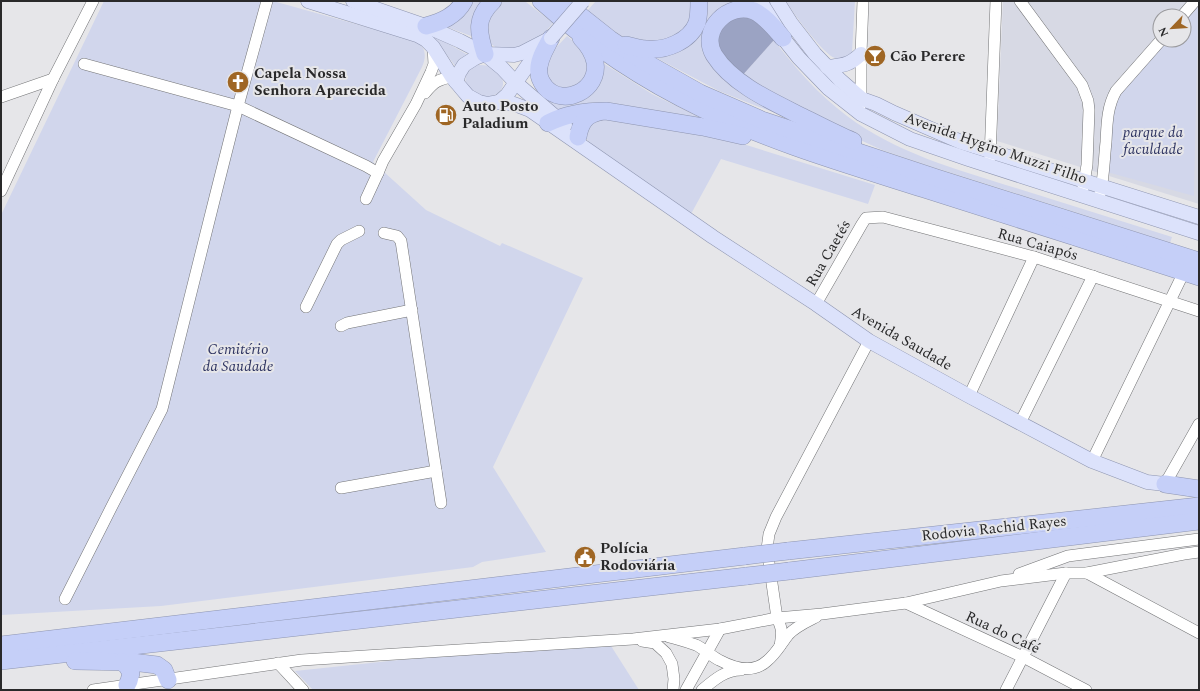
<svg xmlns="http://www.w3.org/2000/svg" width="1200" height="691" font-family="Spectral,serif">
	<rect width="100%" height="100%" fill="#e6e6e9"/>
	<!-- built -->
	<path fill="#d7d9e4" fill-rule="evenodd" d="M1003 1H1199V204L997 141ZM1160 16H1184V40H1160Z"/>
	<!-- green -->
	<g fill="#d1d6ec">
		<path d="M104 1H273L413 40C426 46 427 55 422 67L373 162 426 210 500 246 502 243 583 278 493 467 546 552 482 562 473 567 161 606 1 615V215Z"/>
		<path d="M470 1H486L471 36 447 27Z"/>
		<path d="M502 1 526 2 553 23 540 38 523 49 497 48 488 42 486 21 495 7Z"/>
		<path d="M596 1H691L690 25 663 44 625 38 617 33 587 11Z"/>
		<path d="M703 1H749L751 4 705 48 802 123 759 107 719 91 651 55 673 51Z"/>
		<path d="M786 1H855L852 52 850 56C845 58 840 60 835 58 824 55 792 12 786 1Z"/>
		<path d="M1198 5 1194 196 1107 172 1115 99 1166 40H1184V20Z"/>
		<path d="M431 34 468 55 458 62 456 67Z"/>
		<path d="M567 36C580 47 584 49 589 66L582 83 568 90 549 83 545 61 551 53Z"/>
		<path d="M774 40C795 68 818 94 847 116 896 153 958 170 1016 188 1068 204 1120 221 1172 237L1170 243 1059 207 926 165 882 150 858 139 741 77Z"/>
		<path d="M603 63 652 94 715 125 557 112 539 91 563 103Z"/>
		<path d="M476 65C481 65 487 65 491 67 501 72 508 84 499 92 483 107 448 81 476 65Z"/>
		<path d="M607 119 727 139 875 185 868 204 721 159 691 214 590 144 585 136 592 121Z"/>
		<path d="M606 638 639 690H313L295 671Z"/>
	</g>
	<!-- forest -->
	<path fill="#9ba3c3" d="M730 16 756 17 774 40 741 77 715 45 718 28Z"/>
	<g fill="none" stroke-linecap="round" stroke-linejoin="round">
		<!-- minor casing -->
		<g stroke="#737476" stroke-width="12">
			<g id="minor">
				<path d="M1020 1 1082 85 1088 101 1089 110 1087 165 1083 188"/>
				<path d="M1182 16 1195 1"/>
				<path d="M84 64 238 106 366 166 378 173 366 199"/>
				<path d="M425 93C434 82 439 79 452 77"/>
				<path d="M1 97 53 79"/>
				<path d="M861 104V54L863 1"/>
				<path d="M990 158 996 1"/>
				<path d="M378 173 383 161 416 104 431 72 434 64 433 47"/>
				<path d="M1 191 53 79 93 1"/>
				<path d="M1100 194C1104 177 1104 160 1106 142 1107 124 1107 107 1116 91L1161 40"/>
				<path d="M384 233 397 236 401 241 441 503"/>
				<path d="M816 304 862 224 866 218 883 217 1034 257 1199 311"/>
				<path d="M306 307 337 244 341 240 359 231"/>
				<path d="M341 326 347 323 412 310"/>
				<path d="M969 396 1034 257"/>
				<path d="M1020 423 1093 276"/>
				<path d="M1092 461 1184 272"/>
				<path d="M1165 484 1199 424"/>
				<path d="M341 488 436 471"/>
				<path d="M1087 573 1199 633"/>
				<path d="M1019 574 1068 556 1199 539"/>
				<path d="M65 599 111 508 162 409 215 197 238 106 267 1"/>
				<path d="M906 603 1023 657 1086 690"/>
				<path d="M669 637C678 639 687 642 696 645 704 649 711 656 719 660 734 668 753 674 767 661 776 654 781 644 788 635 795 627 806 622 816 617"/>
				<path d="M642 641 655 643 666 653 672 664 674 679 673 690"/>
				<path d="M780 646C782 634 783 630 777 618L767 549 769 534 776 517 869 341"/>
				<path d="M278 663 303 690"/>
				<path d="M93 690 302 660 633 639 720 629 777 618 822 614 906 603 1001 581 1066 573H1087L1184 554 1199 552"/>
				<path d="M686 690 720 629"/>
				<path d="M702 690C714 680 725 670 741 670"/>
				<path d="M1006 690 1066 573"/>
			</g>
		</g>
		<!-- major casing -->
		<g stroke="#8e95b0" stroke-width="15">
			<g id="major">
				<path d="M308 1 417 35 426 40 433 47 452 77 462 89 468 96 479 102 488 104 499 102 514 104 530 110 713 237 816 304 869 341 969 396 1092 461 1147 482 1165 484"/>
				<path d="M353 1 426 26 460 41 485 54 502 68 516 83 565 125"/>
				<path d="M760 1 783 38 799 58 828 88 861 114 910 139 968 159 1199 233"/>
				<path d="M777 1 791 23 815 54 840 80 862 99 876 104 894 113 961 142 1199 217"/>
				<path d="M827 67C843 65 848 66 861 54"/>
				<path d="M456 82 459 73 464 65 475 58 485 54 514 55 522 53 551 38"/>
				<path d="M499 102 507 95 528 65 544 46"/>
			</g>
		</g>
		<!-- highway casing -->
		<g stroke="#8e95b0" stroke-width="18">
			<g id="highway">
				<path d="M541 1C590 45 644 81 703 109 773 143 849 165 924 189 1015 218 1108 247 1199 277"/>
				<path d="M562 1 610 39 645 62 700 93 762 120 937 178 1199 261"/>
				<path d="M426 26C441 22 456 16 464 1"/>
				<path d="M551 38C546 48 537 61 539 73 539 78 542 83 545 87 563 108 600 90 595 62 593 53 588 45 581 38"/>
				<path d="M783 38C775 29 765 16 754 11 729 1 699 30 714 55 732 84 773 102 803 117 819 125 836 134 853 141"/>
				<path d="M626 45C633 47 640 49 647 49 666 51 690 41 697 23 699 16 699 8 699 1"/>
				<path d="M485 54C478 32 475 18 493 1"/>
				<path d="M548 123C566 114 586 111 606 111L703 127 743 136"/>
				<path d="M578 137C580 124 585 115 599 112"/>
				<path d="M1165 484 1199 489"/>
				<path d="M788 551 1199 506"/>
				<path d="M789 571 1199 521"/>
				<path d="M1 645 745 556"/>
				<path d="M1 661 747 576"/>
				<path d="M75 661 132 662 157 665 164 670 168 680"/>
				<path d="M122 662 127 666 131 673 129 681 127 685"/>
			</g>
		</g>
		<!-- minor -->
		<use href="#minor" stroke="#fff" stroke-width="11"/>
		<!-- major -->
		<use href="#major" stroke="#dce2fb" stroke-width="14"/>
		<!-- highway -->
		<use href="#highway" stroke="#c5cff8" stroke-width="17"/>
		<!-- major-bridge casing -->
		<g stroke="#8e95b0" stroke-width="15" stroke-linecap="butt">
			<path id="major-bridge" d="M551 38 583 1"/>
		</g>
		<!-- highway-bridge casing -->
		<g stroke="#8e95b0" stroke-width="18" stroke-linecap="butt">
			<g id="highway-bridge">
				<path d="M745 556 788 551"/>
				<path d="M747 576 789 571"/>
			</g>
		</g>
		<!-- major-bridge -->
		<use href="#major-bridge" stroke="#dce2fb" stroke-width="14"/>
		<!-- highway-bridge -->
		<use href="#highway-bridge" stroke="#c5cff8" stroke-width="17"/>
	</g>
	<!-- icons -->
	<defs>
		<g id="bar-disc" transform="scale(1.15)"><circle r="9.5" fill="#9f6624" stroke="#e6e6e9"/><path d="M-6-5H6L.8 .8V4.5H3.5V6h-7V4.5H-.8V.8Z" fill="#fff"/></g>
		<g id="church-disc" transform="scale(1.15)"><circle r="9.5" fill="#9f6624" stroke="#e6e6e9"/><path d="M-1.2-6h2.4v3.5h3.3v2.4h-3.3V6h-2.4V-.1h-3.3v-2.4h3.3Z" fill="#fff"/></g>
		<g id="fuel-disc" transform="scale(1.15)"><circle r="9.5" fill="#9f6624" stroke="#e6e6e9"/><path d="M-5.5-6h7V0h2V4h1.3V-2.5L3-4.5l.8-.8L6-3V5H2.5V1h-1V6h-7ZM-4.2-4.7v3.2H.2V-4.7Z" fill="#fff"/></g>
		<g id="civic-disc" transform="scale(1.15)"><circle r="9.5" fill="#9f6624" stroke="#e6e6e9"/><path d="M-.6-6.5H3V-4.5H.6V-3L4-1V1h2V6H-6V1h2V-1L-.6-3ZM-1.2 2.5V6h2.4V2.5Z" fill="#fff"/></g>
	</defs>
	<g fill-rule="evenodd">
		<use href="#bar-disc" x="875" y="56"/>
		<use href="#church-disc" x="238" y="82"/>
		<use href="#fuel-disc" x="446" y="115"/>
		<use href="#civic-disc" x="585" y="557"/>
	</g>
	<g text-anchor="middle" stroke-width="4" stroke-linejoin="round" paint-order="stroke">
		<!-- poi labels -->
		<g font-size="15" font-weight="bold" fill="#29292a" stroke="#e6e6e9" text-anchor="start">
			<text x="890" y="61">Cão Perere</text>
			<text x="254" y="78">Capela Nossa<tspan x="254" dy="17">Senhora Aparecida</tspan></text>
			<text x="462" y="111">Auto Posto<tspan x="462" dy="17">Paladium</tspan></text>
			<text x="600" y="553">Polícia<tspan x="600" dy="17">Rodoviária</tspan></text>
		</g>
		<!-- park labels -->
		<g font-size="15" font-style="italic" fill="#2f3562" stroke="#e6e6e9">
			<text x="1153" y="137">parque da<tspan x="1153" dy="17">faculdade</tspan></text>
			<text x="238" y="354">Cemitério<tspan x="238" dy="17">da Saudade</tspan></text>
		</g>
		<!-- street labels -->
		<g font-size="15" fill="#29292a" stroke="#e6e6e9">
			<text transform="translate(996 148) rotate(19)" y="5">Avenida Hygino Muzzi Filho</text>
			<text transform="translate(1038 244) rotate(16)" y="5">Rua Caiapós</text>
			<text transform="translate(828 253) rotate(-60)" y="5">Rua Caetés</text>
			<text transform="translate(902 338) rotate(30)" y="5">Avenida Saudade</text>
			<text transform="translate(994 528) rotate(-6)" y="5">Rodovia Rachid Rayes</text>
			<text transform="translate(1003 632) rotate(25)" y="5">Rua do Café</text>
		</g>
	</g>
	<!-- border -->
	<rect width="1200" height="691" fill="none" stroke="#29292a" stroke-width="4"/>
	<!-- north arrow -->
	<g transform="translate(1172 28) rotate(245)"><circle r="19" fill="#e6e6e9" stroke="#9a9a9d"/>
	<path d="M0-3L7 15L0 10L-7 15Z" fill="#9f6624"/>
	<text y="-6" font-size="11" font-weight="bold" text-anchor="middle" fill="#29292a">N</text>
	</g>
</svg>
